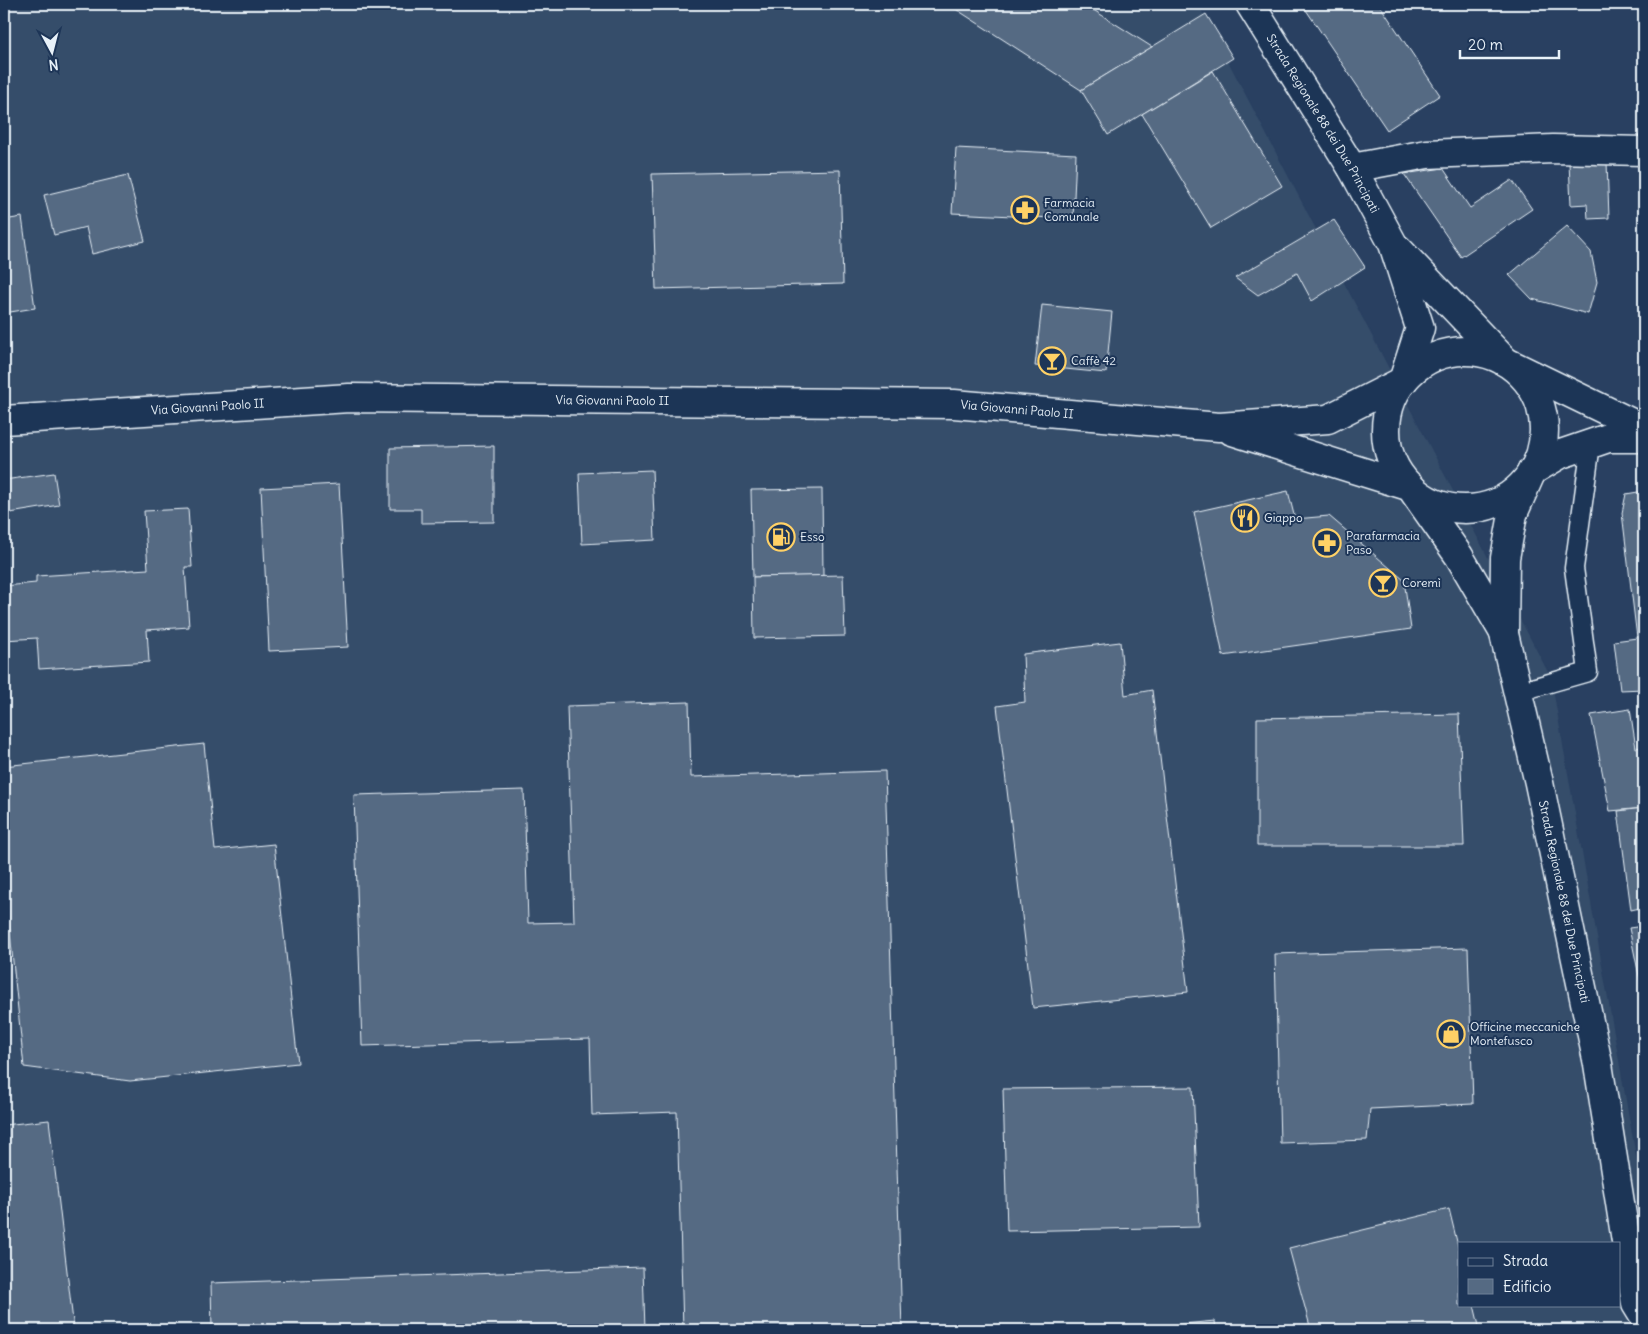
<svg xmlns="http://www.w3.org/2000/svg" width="1648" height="1334" font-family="Delius,sans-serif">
	<rect width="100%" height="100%" fill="#294061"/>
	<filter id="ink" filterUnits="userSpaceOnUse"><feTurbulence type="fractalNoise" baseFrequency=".02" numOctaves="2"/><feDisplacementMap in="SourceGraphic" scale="10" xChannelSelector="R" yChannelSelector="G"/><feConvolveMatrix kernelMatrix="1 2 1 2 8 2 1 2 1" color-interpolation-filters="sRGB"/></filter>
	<g filter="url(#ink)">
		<!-- built -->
		<path fill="#364d6b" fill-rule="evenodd" d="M4 4H1198L1551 678 1644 1202V1330H4ZM1459 1243H1619V1305H1459Z"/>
		<!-- building -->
		<g fill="#556a83" stroke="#e8f1f8">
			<path d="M948 4H1084L1152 47 1081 90Z"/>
			<path d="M1302 4H1379L1440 95 1387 130Z"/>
			<path d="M1206 14 1233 58 1108 135 1081 90Z"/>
			<path d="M1213 71 1282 186 1211 228 1142 114Z"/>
			<path d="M956 148 1076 154 1073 219 952 213Z"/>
			<path d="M1607 162 1609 218 1588 219 1587 204 1571 205 1569 163Z"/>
			<path d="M1443 168 1470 208 1512 180 1532 209 1461 257 1404 174Z"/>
			<path d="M840 170 843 284 656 289 652 174Z"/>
			<path d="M128 175 145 241 92 254 86 227 54 235 44 195Z"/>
			<path d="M1641 183H1644V245H1642Z"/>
			<path d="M22 217 35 308 4 313V220Z"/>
			<path d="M1334 220 1365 267 1312 301 1297 273 1258 295 1235 278Z"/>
			<path d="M1567 226 1591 252 1597 282 1588 314 1532 299 1509 275Z"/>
			<path d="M1042 305 1112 312 1106 373 1035 366Z"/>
			<path d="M494 446V522L421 523V509H390V448Z"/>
			<path d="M652 470 655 540 582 544 579 473Z"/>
			<path d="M54 473 59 505 4 514V480Z"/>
			<path d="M339 484 348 647 269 651 261 488Z"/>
			<path d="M822 489 823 576 753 577 751 490Z"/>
			<path d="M1288 491 1295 519 1329 516 1404 580 1411 629 1223 656 1194 512Z"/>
			<path d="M1644 491V689L1620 690 1614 641 1637 638 1622 513 1626 494Z"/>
			<path d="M188 509 192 567H185L189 627 147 630 149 662 39 669 37 638 4 640V586L36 583V576L148 569 144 511Z"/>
			<path d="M843 575 845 636 754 638 753 577Z"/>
			<path d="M1120 642 1125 695 1152 690 1188 992 1033 1008 997 706 1025 702 1023 654Z"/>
			<path d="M689 702 691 777 885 771 902 1330H683L677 1112 592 1115 590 1039 362 1046 354 795 524 790 528 923 574 922 567 706Z"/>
			<path d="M1630 709 1636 748 1644 746V808L1610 811 1591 715Z"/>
			<path d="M1459 714 1464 846H1257V718Z"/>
			<path d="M204 744 215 850 274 844 298 1063 130 1081 24 1067 4 875V766Z"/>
			<path d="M1644 808V907L1631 910 1618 811Z"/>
			<path d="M1644 926V990H1642L1629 928Z"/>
			<path d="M1468 948 1473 1104 1370 1109 1367 1140 1280 1143 1275 954Z"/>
			<path d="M1193 1087 1199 1227 1007 1231 1003 1089Z"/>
			<path d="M49 1120 74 1330H4V1125Z"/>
			<path d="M1449 1209 1459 1250V1305H1474L1480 1330H1311L1289 1248Z"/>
			<path d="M643 1268 645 1330H212L211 1283Z"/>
			<path d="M1215 1321 1216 1330H1120Z"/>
		</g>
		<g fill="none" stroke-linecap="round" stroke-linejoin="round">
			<!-- service casing -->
			<g stroke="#e8f1f8" stroke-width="21">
				<path id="service" d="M1518 692 1588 672 1574 568 1591 444"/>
			</g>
			<!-- minor casing -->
			<g stroke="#e8f1f8" stroke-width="31">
				<path id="minor" d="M1352 168 1427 154 1553 149 1644 151"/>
			</g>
			<!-- tertiary casing -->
			<g stroke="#e8f1f8" stroke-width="31">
				<g id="tertiary">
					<path d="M1504 361 1644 429"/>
					<path id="s1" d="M4 420 349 398 954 404 1219 427 1328 419 1403 381"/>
					<path d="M1232 431 1411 487"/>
					<path d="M1532 471 1561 454 1608 438H1644"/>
				</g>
			</g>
			<!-- secondary casing -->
			<g stroke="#e8f1f8" stroke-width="31">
				<g id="secondary">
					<path id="s2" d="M1250 4 1352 168 1393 244 1420 328 1403 381"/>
					<path d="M1398 249 1503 359"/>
					<circle cx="1465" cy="430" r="79"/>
					<path id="s3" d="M1532 471 1513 514 1505 558 1504 634 1539 783 1598 1064 1636 1304 1644 1317"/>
					<path d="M1414 492 1459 556 1504 633"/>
				</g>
			</g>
			<!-- service -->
			<use href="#service" stroke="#1d3557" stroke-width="18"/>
			<!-- minor -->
			<use href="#minor" stroke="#1d3557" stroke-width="28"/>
			<!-- tertiary -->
			<use href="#tertiary" stroke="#1d3557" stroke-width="28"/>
			<!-- secondary -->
			<use href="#secondary" stroke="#1d3557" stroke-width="28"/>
		</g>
	</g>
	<!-- icons -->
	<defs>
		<g id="pharmacy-ring" transform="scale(1.4375)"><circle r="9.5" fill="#1d3557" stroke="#ffd166" stroke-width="1.5"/><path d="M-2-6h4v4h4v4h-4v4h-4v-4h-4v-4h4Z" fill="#ffd166"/></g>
		<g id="bar-ring" transform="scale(1.4375)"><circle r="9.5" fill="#1d3557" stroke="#ffd166" stroke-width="1.5"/><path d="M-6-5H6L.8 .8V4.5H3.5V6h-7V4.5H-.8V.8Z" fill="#ffd166"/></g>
		<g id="restaurant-ring" transform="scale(1.4375)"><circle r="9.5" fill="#1d3557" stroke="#ffd166" stroke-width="1.5"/><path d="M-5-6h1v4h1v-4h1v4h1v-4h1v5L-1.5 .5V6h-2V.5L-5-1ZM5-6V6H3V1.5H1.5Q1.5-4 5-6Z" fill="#ffd166"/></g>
		<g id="fuel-ring" transform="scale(1.4375)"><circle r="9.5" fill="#1d3557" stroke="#ffd166" stroke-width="1.5"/><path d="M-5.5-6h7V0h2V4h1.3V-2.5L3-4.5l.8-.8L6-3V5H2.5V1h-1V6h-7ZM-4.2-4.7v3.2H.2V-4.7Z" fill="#ffd166"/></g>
		<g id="shop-ring" transform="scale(1.4375)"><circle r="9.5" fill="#1d3557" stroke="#ffd166" stroke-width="1.5"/><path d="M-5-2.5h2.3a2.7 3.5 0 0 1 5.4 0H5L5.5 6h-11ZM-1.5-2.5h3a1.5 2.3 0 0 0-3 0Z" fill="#ffd166"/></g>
	</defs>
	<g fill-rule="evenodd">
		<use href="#pharmacy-ring" x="1025" y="210"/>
		<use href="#bar-ring" x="1052" y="361"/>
		<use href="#restaurant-ring" x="1245" y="518"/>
		<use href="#fuel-ring" x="781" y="537"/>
		<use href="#pharmacy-ring" x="1327" y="543"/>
		<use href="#bar-ring" x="1383" y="583"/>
		<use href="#shop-ring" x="1451" y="1034"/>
	</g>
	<g text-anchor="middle" stroke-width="4" stroke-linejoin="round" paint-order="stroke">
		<!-- street labels -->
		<g font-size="12" fill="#e8f1f8" stroke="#1d3557">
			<text dy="4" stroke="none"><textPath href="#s2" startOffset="140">Strada Regionale 88 dei Due Principati</textPath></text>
			<text dy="4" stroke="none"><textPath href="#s1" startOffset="609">Via Giovanni Paolo II</textPath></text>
			<text dy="4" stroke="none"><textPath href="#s1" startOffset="204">Via Giovanni Paolo II</textPath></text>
			<text dy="4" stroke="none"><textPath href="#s1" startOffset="1014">Via Giovanni Paolo II</textPath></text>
			<text dy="4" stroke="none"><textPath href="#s3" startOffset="442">Strada Regionale 88 dei Due Principati</textPath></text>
		</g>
		<!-- poi labels -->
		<g font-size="12" fill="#e8f1f8" stroke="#1d3557" text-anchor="start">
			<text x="1044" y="207">Farmacia<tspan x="1044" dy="14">Comunale</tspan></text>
			<text x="1071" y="365">Caffè 42</text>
			<text x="1264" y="522">Giappo</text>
			<text x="1346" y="540">Parafarmacia<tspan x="1346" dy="14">Paso</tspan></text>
			<text x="800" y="541">Esso</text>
			<text x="1402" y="587">Coremì</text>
			<text x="1470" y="1031">Officine meccaniche<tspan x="1470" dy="14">Montefusco</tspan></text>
		</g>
	</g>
	<!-- margin -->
	<rect width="1648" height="1334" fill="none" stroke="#1d3557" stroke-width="20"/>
	<rect x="10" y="10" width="1628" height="1314" fill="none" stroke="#e8f1f8" stroke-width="2" filter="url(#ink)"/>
	<!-- legend -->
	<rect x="1458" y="1242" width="162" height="65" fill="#1d3557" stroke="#6e8097"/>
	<rect x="1468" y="1258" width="25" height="8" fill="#1d3557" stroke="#6e8097"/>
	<text x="1503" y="1266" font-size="15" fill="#e8f1f8">Strada</text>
	<rect x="1468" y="1279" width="25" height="15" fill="#556a83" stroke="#6e8097"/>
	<text x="1503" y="1292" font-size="15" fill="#e8f1f8">Edificio</text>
	<!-- north arrow -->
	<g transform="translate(52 52) rotate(173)" stroke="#1d3557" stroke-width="4" paint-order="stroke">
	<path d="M0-4L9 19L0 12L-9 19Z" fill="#e8f1f8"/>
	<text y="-8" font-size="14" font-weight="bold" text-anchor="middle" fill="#e8f1f8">N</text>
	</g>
	<!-- scale -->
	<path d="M1460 50v8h99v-8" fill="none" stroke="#e8f1f8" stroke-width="2.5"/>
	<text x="1468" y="50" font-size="15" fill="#e8f1f8" stroke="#1d3557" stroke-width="4" paint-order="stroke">20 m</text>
</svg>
